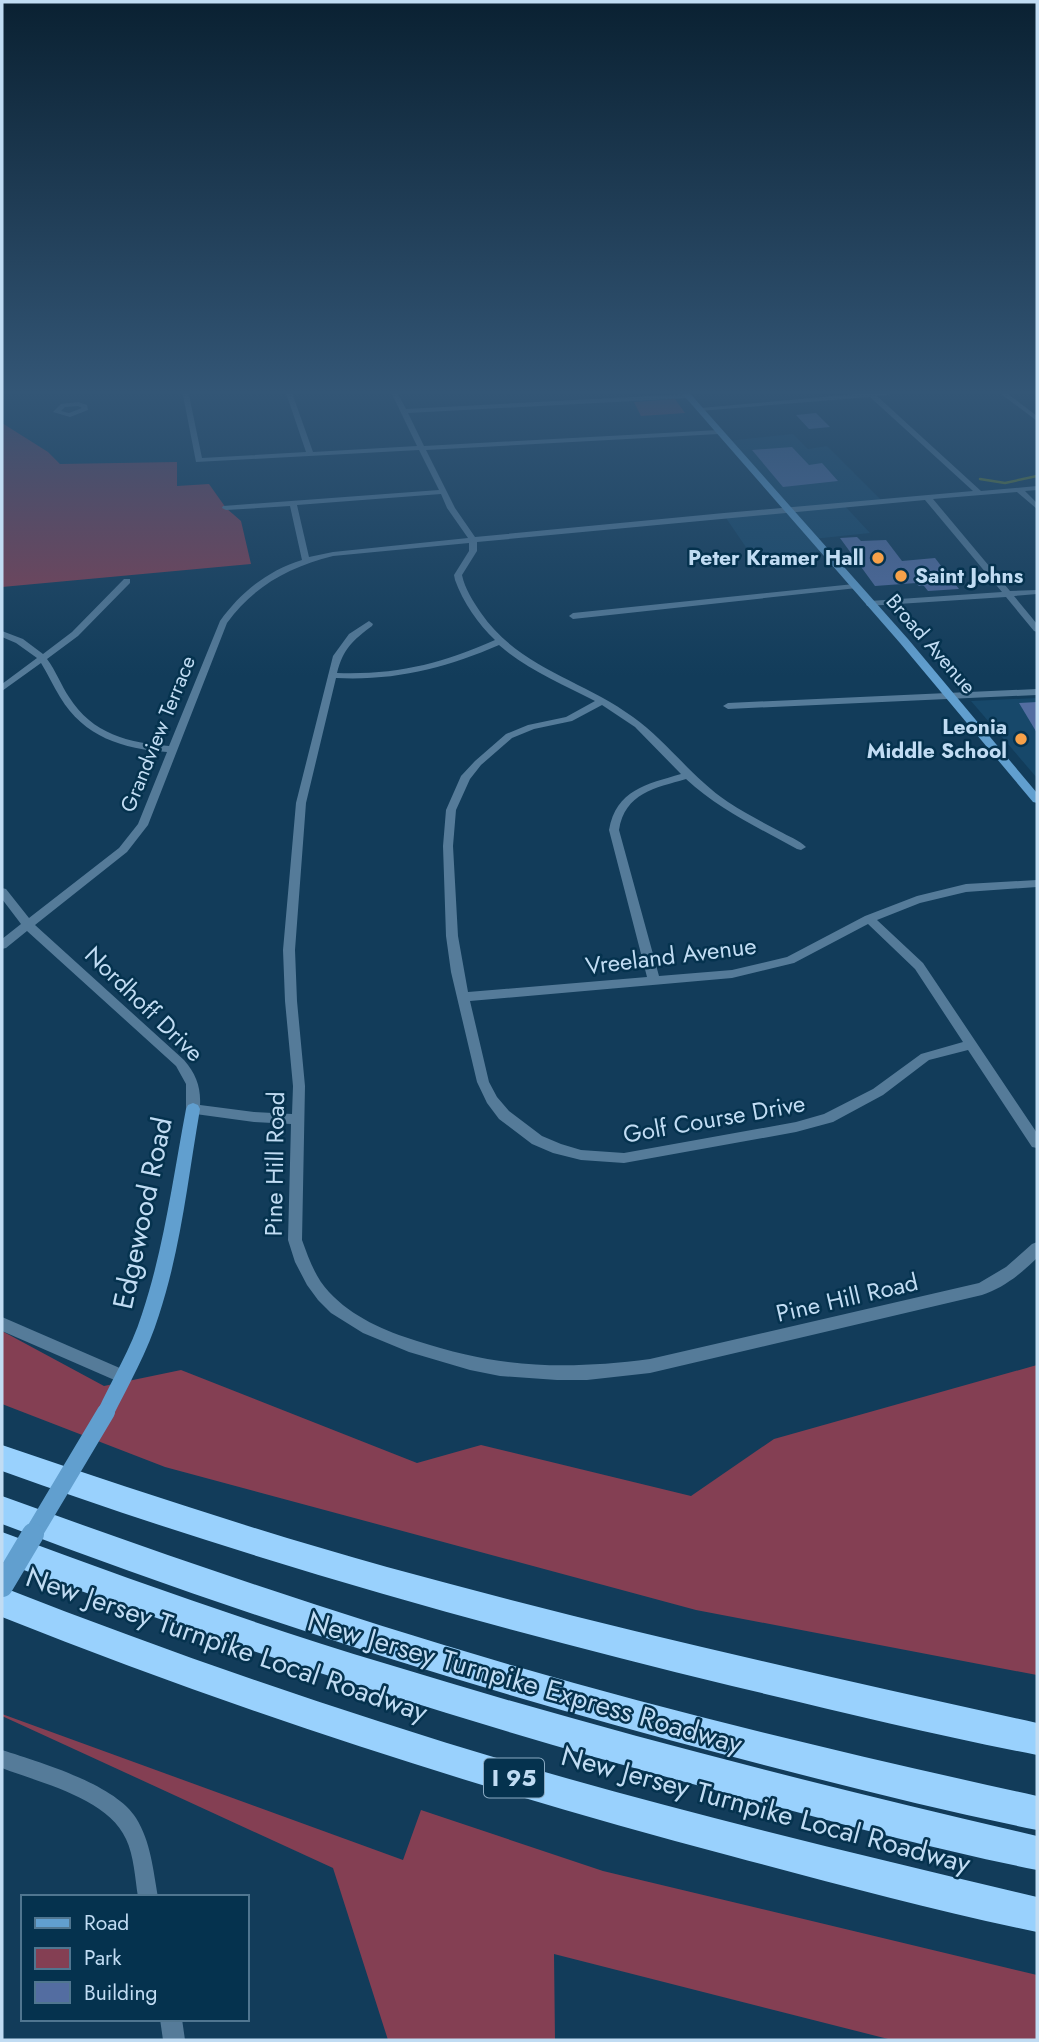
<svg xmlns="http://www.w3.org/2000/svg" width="1039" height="2042" font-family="Jost,sans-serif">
	<rect width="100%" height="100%" fill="#123c5a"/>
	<!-- built -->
	<g fill="#17486a">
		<path d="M793 434 808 449 827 446 882 501 844 505 870 533 813 539 824 551 754 559 724 515 786 510 727 441Z"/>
		<path d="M1037 698V778L971 701Z"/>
	</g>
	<!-- green -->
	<g fill="#843f53">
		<path d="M675 399 685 413 641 416 634 402Z"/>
		<path d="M2 423 48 452 60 464 177 462V486L209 484 226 508 241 521 251 564 2 587Z"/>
		<path d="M2 1331 104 1386 181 1370 417 1463 481 1445 691 1496 774 1439 1037 1365V1675L696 1610 165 1467 2 1404Z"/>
		<path d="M2 1714 403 1860 421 1810 603 1871 1037 1975V2040H892L554 1954 555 2040H388L333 1868 2 1716Z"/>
	</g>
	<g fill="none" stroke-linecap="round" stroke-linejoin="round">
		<!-- stream -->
		<path stroke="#687e2b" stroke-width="2.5" d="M980 479 1005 483 1037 476"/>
	</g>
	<!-- building -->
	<g fill="#536da1">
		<path d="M816 413 830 427 809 429 796 415Z"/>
		<path d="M792 447 809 465 822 463 838 481 783 487 752 450Z"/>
		<path d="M857 537 861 541 886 540 902 561 935 558 959 589 928 591 924 586H919L916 583 875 586 840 538Z"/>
		<path d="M1037 702V733L1019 703Z"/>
	</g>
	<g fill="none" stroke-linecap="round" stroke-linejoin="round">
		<!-- street -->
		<g fill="#557b99" fill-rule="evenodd">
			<path d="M182 390H188L202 458 306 452 285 390H291L313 452 417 446 390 390H396L406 409 689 394 692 396 689 398 408 413 424 446 719 430 722 432 719 434 426 450 455 508 475 537 724 513 973 491 870 397 699 411 698 410 701 408 899 390H923L877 396 981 491 1037 486V490L1025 491 1037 503V509L1017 492 933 499 1010 591 1037 590V594L1014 596 1037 624V632L1034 631 1006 597 867 606 866 604 870 601 1002 592 925 500 477 542V551L462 575C465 589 473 601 481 613 520 669 582 679 633 717 668 742 692 778 728 802 745 813 762 822 779 831 788 836 799 840 806 847L801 850 797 849C759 828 718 809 686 779 655 788 625 793 619 830L659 976 732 970 787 957 865 916 917 896 966 884 1037 880V887L966 892 920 903 877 920 923 963 1037 1133V1148L1032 1147 968 1050 929 1060 883 1095 833 1122 796 1132 624 1163 581 1160 553 1153 532 1144 499 1119 487 1103 477 1082 451 972 446 936 443 846 446 810 461 776 475 761 506 734 528 725 566 717 595 701C563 684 527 670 499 645 446 668 395 681 336 678L306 803 295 950 297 1001 305 1086 302 1240C309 1259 315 1277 329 1292 352 1317 385 1331 417 1341 499 1368 565 1370 650 1359L979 1283 1006 1267 1032 1244 1037 1242V1258C1022 1273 1003 1288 982 1295L650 1373 587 1380H557L500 1376 470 1370 409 1352 363 1333 331 1313 318 1300 307 1285 295 1262 288 1240 291 1124 254 1122 188 1113 186 1109V1084L176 1066 27 931 6 948 2 949V939L21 924 2 899V888L6 889 29 918 119 848 138 824 167 752C123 749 84 737 60 697 53 686 48 674 41 663L2 691V684L37 658 16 643 2 637V631L23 639 43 654 72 632 124 579H130V583L78 636 47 659C56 671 61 685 69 697 92 734 129 743 169 746L220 621C241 592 267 571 302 560L290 506 226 510 222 508 223 506 439 490 419 450 196 462ZM441 494 447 508 468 538 333 552 309 557 297 505ZM469 543V551L454 575 455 580C463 602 478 624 495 640 441 664 396 675 337 673 343 649 353 640 372 626L373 624 369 621 349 634 333 656 296 803 283 950 285 1001 293 1086 292 1114 254 1112 200 1105C201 1087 196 1074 184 1060L35 925 127 852 148 825 227 623C254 586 289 567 333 556ZM602 705 635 727 681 774C647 784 616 790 609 830L647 977 468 992 458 936 453 846 456 810 470 779 481 765 512 738 534 729 572 721ZM868 924 915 969 963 1042 921 1054 873 1089 824 1114 796 1122 624 1153 581 1150 561 1144 542 1136 509 1111 497 1097 489 1082 470 1001 732 978 794 963Z"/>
			<path d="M996 390H1003L1037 416V421Z"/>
			<path d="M78 402 87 405 88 410 70 417 53 412 61 404ZM78 406 82 408 69 413 61 411 65 407Z"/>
			<path d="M854 584H857V588L573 619 569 616 573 613Z"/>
			<path d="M1037 689V695L728 709 723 706 728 703Z"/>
			<path d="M2 1317 129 1372 132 1377 129 1382 124 1384 119 1382 2 1331Z"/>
			<path d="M2 1750C39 1762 115 1784 136 1818 151 1842 153 1870 158 1897H138C135 1878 134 1856 126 1839 108 1798 40 1783 2 1768Z"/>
			<path d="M160 2019H182L185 2040H163Z"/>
		</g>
		<!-- secondary -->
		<g fill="#619fcf" fill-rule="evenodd">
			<path d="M679 390H687L908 639 1037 793V803L1033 802 900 643Z"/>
			<path d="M193 1103 198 1105 200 1109C188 1178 181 1248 159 1315 148 1351 129 1384 112 1418L106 1420 100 1418 97 1412C112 1379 131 1349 142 1314 164 1248 173 1178 186 1109L188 1105Z"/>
		</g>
		<!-- highway -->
		<g fill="#99d1fd" fill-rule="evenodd">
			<path d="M2 1445C129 1488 257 1531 387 1567 602 1626 819 1675 1037 1723V1755C935 1735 833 1710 732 1686 485 1626 241 1557 2 1471Z"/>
			<path d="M2 1496C170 1557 339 1615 511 1665 685 1716 861 1757 1037 1796V1830C933 1809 829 1782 726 1755 480 1691 239 1614 2 1524Z"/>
			<path d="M2 1532C129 1579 257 1625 387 1664 601 1730 818 1785 1037 1836V1870C933 1849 829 1821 726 1793 481 1728 240 1651 2 1562Z"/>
			<path d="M2 1587C127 1636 253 1681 381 1722 596 1792 817 1845 1037 1897V1932C935 1911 832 1883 731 1856 483 1790 240 1712 2 1617Z"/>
		</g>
		<!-- secondary-bridge-far1 -->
		<path stroke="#619fcf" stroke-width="18" d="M32 1536 106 1412"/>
		<!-- secondary-bridge -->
		<path stroke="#619fcf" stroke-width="22" d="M2 1586 33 1534"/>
	</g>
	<!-- sky -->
	<linearGradient id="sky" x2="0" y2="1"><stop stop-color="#0a2132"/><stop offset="0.58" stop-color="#335676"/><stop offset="1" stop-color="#335676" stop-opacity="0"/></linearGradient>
	<rect width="1039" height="676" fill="url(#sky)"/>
	<!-- markers -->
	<g fill="#f7a149" stroke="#05324e" stroke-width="2.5">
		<circle cx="878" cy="558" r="7"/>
		<circle cx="901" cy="576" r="7"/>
		<circle cx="1021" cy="739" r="7"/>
	</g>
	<g text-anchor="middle" stroke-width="5" stroke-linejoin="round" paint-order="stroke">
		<!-- far-poi labels -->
		<g font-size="21" font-weight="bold" fill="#c1dcf3" stroke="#05324e" text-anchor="end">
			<text x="864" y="565">Peter Kramer Hall</text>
			<text x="915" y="583" text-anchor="start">Saint Johns</text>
			<text x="1007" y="734">Leonia<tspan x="1007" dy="24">Middle School</tspan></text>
		</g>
		<!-- far-street labels -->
		<g font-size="21" fill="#c1dcf3" stroke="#05324e">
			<text transform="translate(931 644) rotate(49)" y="7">Broad Avenue</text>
			<text transform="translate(158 734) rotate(-68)" y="7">Grandview Terrace</text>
		</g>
		<!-- shield labels -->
		<rect fill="#05324e" stroke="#89a9c2" stroke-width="2" x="484" y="1758.5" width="60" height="39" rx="5"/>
		<g font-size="23" font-weight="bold" fill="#c1dcf3">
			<text x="514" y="1786">I 95</text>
		</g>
		<!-- street labels -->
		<g font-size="24" fill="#c1dcf3" stroke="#05324e">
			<text transform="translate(671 956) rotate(-7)" y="8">Vreeland Avenue</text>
			<text transform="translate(144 1004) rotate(44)" y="8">Nordhoff Drive</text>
			<text transform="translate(714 1119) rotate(-10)" y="8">Golf Course Drive</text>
			<text transform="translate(275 1164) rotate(-89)" y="8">Pine Hill Road</text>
			<text transform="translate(847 1298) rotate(-13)" y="8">Pine Hill Road</text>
		</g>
		<!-- near-street labels -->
		<g font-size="28" fill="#c1dcf3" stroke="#05324e">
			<text transform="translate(142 1213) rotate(-78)" y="10">Edgewood Road</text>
			<text transform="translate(227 1644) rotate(19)" y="10">New Jersey Turnpike Local Roadway</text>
			<text transform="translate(525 1682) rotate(16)" y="10">New Jersey Turnpike Express Roadway</text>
			<text transform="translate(766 1809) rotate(15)" y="10">New Jersey Turnpike Local Roadway</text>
		</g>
	</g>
	<!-- border -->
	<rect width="1039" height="2042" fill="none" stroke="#c1dcf3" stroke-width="7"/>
	<!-- legend -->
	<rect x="21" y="1895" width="228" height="126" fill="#05324e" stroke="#507690" stroke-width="2"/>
	<rect x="35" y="1918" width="35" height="10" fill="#619fcf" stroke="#507690" stroke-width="2"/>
	<text x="84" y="1930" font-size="21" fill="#c1dcf3">Road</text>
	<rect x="35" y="1948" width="35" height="21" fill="#843f53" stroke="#507690" stroke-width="2"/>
	<text x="84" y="1965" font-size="21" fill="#c1dcf3">Park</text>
	<rect x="35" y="1982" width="35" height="21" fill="#536da1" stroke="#507690" stroke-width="2"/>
	<text x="84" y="2000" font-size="21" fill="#c1dcf3">Building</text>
</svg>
